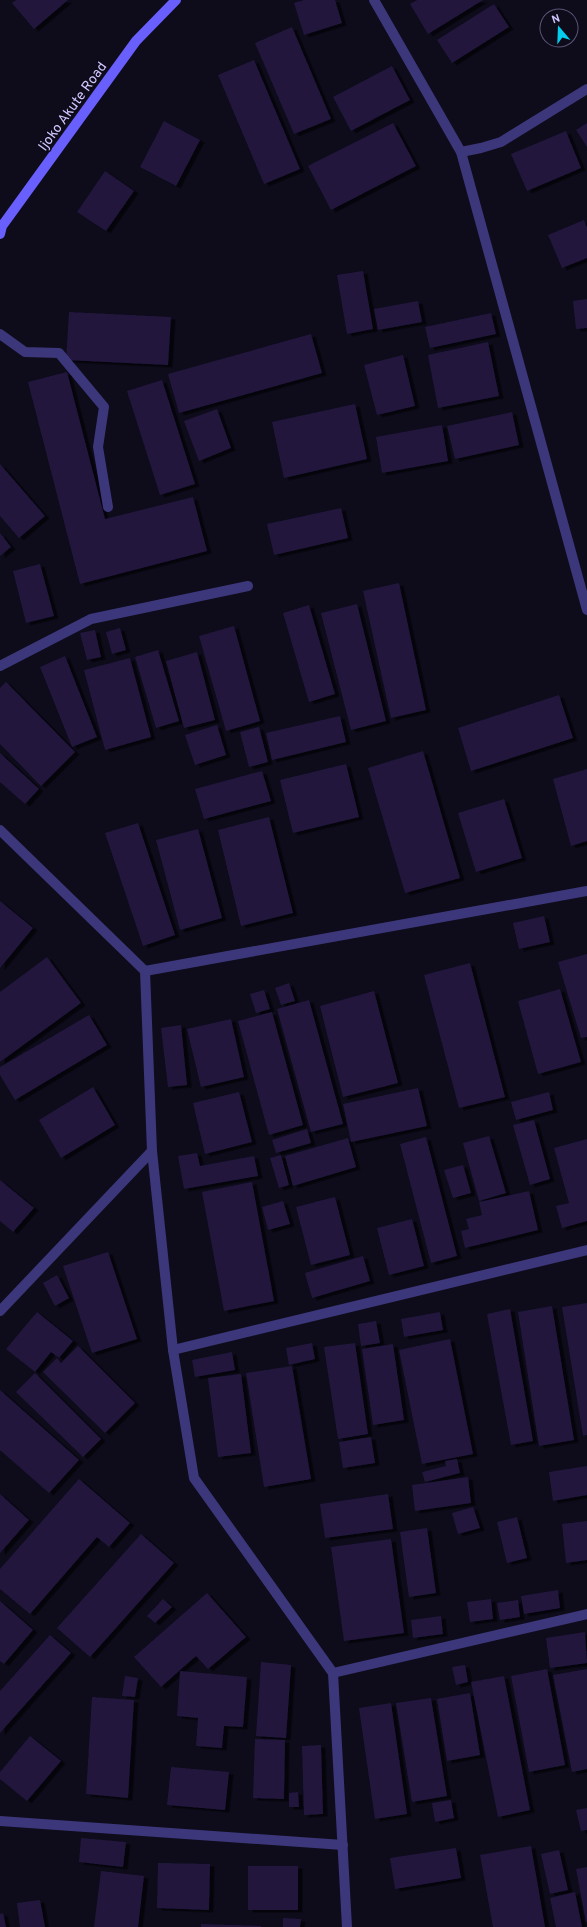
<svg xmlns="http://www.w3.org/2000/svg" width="587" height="1927" font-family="Overpass,sans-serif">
	<defs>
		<filter id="shadow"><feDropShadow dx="4.5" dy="2.5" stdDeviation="0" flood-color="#0009"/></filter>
	</defs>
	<rect width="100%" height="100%" fill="#0e0b1b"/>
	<!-- building -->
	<g fill="#20173c" filter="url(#shadow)">
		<path d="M16 0H68L34 29 12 3Z"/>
		<path d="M304 0H335L342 23 304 35 294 3Z"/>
		<path d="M417 0H483L428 34 410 4Z"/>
		<path d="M494 4 509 27 452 63 437 40Z"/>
		<path d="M292 27 331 119 294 134 255 43Z"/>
		<path d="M254 60 300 169 264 184 218 75Z"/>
		<path d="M392 66 410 100 351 131 333 97Z"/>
		<path d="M164 121 200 140 176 186 140 167Z"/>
		<path d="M393 123 416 166 331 210 308 166Z"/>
		<path d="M587 123V147L576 130Z"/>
		<path d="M566 131 581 168 527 191 511 154Z"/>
		<path d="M105 171 134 191 106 231 77 212Z"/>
		<path d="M584 220 587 228V258L562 268 548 235Z"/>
		<path d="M363 271 373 329 347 334 337 275Z"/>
		<path d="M587 299V328L576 329 573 301Z"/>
		<path d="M418 301 422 322 378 330 374 309Z"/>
		<path d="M69 312 171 317 168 365 66 360Z"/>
		<path d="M491 313 496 334 430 348 425 327Z"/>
		<path d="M311 334 322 373 179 413 168 374Z"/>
		<path d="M488 342 499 396 438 408 428 355Z"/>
		<path d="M403 355 415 406 377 415 364 365Z"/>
		<path d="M67 372 105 519 193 497 207 551 80 584 28 382Z"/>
		<path d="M162 380 195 484 160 495 127 391Z"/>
		<path d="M355 404 367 459 284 478 272 422Z"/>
		<path d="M217 409 231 448 199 461 184 421Z"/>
		<path d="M512 412 519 445 455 459 447 426Z"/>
		<path d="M442 425 448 461 382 473 376 437Z"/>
		<path d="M0 464 45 516 19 538 0 516Z"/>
		<path d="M341 508 348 538 274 555 267 524Z"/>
		<path d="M0 533 11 547 0 556Z"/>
		<path d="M40 564 54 616 26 623 13 571Z"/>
		<path d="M399 583 426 710 391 718 363 591Z"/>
		<path d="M357 604 386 721 351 730 321 613Z"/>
		<path d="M309 605 335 694 309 702 283 613Z"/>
		<path d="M234 626 260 721 226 731 199 636Z"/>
		<path d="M120 628 126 650 112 654 106 632Z"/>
		<path d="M95 630 101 657 87 660 80 633Z"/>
		<path d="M158 650 179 721 156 728 135 657Z"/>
		<path d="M197 652 215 720 184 728 166 661Z"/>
		<path d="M65 656 97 737 72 747 40 667Z"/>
		<path d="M130 658 151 737 105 750 84 670Z"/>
		<path d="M6 682 75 752 41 786 0 744V688Z"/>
		<path d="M559 695 573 738 471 771 458 728Z"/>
		<path d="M340 716 346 742 272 760 266 733Z"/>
		<path d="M217 725 226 755 195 765 185 735Z"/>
		<path d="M259 727 268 762 249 767 240 732Z"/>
		<path d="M423 751 460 878 405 893 368 768Z"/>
		<path d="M0 753 39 789 25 804 0 782Z"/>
		<path d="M346 764 359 817 293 833 280 780Z"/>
		<path d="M587 769V841L571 846 553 779Z"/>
		<path d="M262 771 271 801 204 819 195 789Z"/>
		<path d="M504 799 522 858 476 872 458 813Z"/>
		<path d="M269 817 293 913 241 926 218 830Z"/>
		<path d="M138 823 175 935 143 946 105 833Z"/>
		<path d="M198 829 222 918 180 930 156 840Z"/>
		<path d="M0 901 33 928 0 968Z"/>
		<path d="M544 916 550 942 519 949 513 923Z"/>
		<path d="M587 954V1037L581 1038 558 962Z"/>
		<path d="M47 957 81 1003 0 1062V992Z"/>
		<path d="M470 963 505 1097 459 1108 424 975Z"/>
		<path d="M289 983 295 1001 281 1005 275 988Z"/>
		<path d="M560 989 581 1062 538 1074 518 1001Z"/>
		<path d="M264 990 270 1009 256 1013 250 994Z"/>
		<path d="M374 991 398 1083 343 1097 320 1006Z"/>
		<path d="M309 1000 343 1124 311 1132 277 1009Z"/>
		<path d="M272 1012 303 1125 269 1135 238 1021Z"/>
		<path d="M89 1015 107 1045 15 1100 0 1075V1067Z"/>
		<path d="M231 1019 244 1077 201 1087 187 1029Z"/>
		<path d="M181 1025 187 1085 168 1087 161 1028Z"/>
		<path d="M93 1087 115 1125 61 1158 39 1120Z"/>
		<path d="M418 1088 427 1126 351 1142 343 1104Z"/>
		<path d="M239 1092 252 1142 205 1154 193 1103Z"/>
		<path d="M549 1092 553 1110 516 1120 511 1102Z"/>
		<path d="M534 1120 550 1179 530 1185 513 1125Z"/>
		<path d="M307 1129 311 1143 276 1153 272 1140Z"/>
		<path d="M489 1136 506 1193 479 1201 463 1143Z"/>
		<path d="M426 1137 457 1256 431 1263 400 1144Z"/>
		<path d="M348 1138 356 1167 293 1186 285 1156Z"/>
		<path d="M587 1139V1221L562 1228 556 1206 569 1203 554 1148Z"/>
		<path d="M197 1153 200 1166 254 1156 258 1176 184 1189 178 1156Z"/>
		<path d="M281 1155 289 1185 279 1188 270 1158Z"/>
		<path d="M463 1165 471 1193 453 1198 444 1170Z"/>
		<path d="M0 1180 34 1208 13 1232 0 1221Z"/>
		<path d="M252 1182 274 1301 224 1311 202 1192Z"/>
		<path d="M529 1191 538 1230 465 1248 461 1231 469 1229 466 1219 482 1215 479 1202Z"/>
		<path d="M335 1197 350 1255 311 1265 296 1207Z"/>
		<path d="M283 1201 290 1224 268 1230 262 1207Z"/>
		<path d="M412 1219 424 1266 389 1275 377 1228Z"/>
		<path d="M108 1252 137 1339 92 1353 63 1266Z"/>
		<path d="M363 1256 370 1281 312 1298 305 1273Z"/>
		<path d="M57 1275 69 1298 55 1306 43 1283Z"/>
		<path d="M587 1303V1435L583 1436 562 1307Z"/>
		<path d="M552 1306 574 1440 539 1446 518 1312Z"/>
		<path d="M510 1309 533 1441 511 1445 487 1314Z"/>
		<path d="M37 1312 73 1341 59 1358 51 1352 35 1372 6 1349Z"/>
		<path d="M440 1312 443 1330 404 1337 401 1319Z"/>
		<path d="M376 1321 380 1343 361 1346 358 1324Z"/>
		<path d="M450 1339 473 1454 422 1464 399 1350Z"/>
		<path d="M312 1343 315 1359 289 1365 286 1348Z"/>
		<path d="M355 1343 368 1434 338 1439 324 1347Z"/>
		<path d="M393 1344 404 1420 373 1425 362 1349Z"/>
		<path d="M78 1346 135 1403 105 1433 43 1372 57 1358 61 1363Z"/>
		<path d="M232 1352 235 1370 195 1377 192 1360Z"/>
		<path d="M292 1366 311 1479 264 1487 246 1373Z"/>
		<path d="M35 1373 101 1439 83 1457 16 1392Z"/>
		<path d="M241 1374 251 1453 218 1457 208 1378Z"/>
		<path d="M0 1390 79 1460 49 1493 0 1450Z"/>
		<path d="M371 1437 375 1463 343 1468 339 1442Z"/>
		<path d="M457 1459 460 1473 425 1482 422 1472 446 1466 445 1461Z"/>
		<path d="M587 1466V1495L553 1501 549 1472Z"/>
		<path d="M468 1477 471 1503 415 1511 412 1485Z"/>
		<path d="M79 1479 130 1523 109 1547 97 1537 30 1614 0 1589V1569Z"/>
		<path d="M0 1494 29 1520 0 1553Z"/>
		<path d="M388 1494 393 1529 325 1538 320 1504Z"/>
		<path d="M473 1507 480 1528 458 1534 452 1513Z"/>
		<path d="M517 1517 527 1558 507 1563 497 1522Z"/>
		<path d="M587 1521V1560L566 1563 562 1524Z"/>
		<path d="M427 1528 436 1593 409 1597 400 1532Z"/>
		<path d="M141 1534 174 1563 90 1657 57 1628Z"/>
		<path d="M391 1539 404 1633 344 1641 331 1547Z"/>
		<path d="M558 1590 560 1608 524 1614 521 1596Z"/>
		<path d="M207 1593 246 1637 208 1669 196 1656 161 1687 134 1657Z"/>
		<path d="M163 1599 172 1607 155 1623 147 1616Z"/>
		<path d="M491 1599 493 1619 470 1622 467 1602Z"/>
		<path d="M518 1600 520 1617 500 1620 497 1603Z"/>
		<path d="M0 1601 33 1630 4 1664 0 1661Z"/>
		<path d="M441 1616 443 1634 413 1638 411 1620Z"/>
		<path d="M585 1632 587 1663 550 1668 546 1638Z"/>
		<path d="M50 1635 71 1653 0 1733V1691Z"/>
		<path d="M261 1662 291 1665 286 1738 256 1736Z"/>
		<path d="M465 1665 468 1682 456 1685 452 1667Z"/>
		<path d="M547 1669 565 1765 529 1772 511 1676Z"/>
		<path d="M587 1669V1769L572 1772 553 1675Z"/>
		<path d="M180 1671 247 1677 243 1727 224 1726 222 1748 196 1746 198 1718 177 1716Z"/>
		<path d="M125 1676 138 1678 135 1697 122 1696Z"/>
		<path d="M504 1676 530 1810 498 1817 471 1682Z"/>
		<path d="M470 1693 480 1755 447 1761 437 1699Z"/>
		<path d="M92 1697 134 1700 128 1798 86 1794Z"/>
		<path d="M431 1698 447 1796 412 1802 396 1703Z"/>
		<path d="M391 1703 407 1814 375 1819 359 1708Z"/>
		<path d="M30 1736 61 1761 27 1801 0 1779V1772Z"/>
		<path d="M255 1739 285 1740 284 1799 253 1798Z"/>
		<path d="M321 1745 323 1814 304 1815 302 1746Z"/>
		<path d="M171 1767 229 1772 225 1810 167 1805Z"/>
		<path d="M298 1792 299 1807H289V1793Z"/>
		<path d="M451 1800 454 1818 435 1822 432 1803Z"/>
		<path d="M587 1808V1830L581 1831 576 1810Z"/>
		<path d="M81 1838 126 1842 123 1867 79 1862Z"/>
		<path d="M531 1846 545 1927H493L480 1855Z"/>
		<path d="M456 1848 461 1878 395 1889 390 1858Z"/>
		<path d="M559 1850 568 1890 550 1894 541 1854Z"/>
		<path d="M158 1863 210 1864 209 1910 157 1908Z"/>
		<rect x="248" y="1866" width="50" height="44"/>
		<path d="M587 1867V1922H586L576 1869Z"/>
		<path d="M101 1871 144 1876 138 1927H94Z"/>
		<path d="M575 1892 582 1927H556L550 1898Z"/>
		<path d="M40 1900 45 1927H20L17 1903Z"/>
		<path d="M3 1913 6 1927H0V1914Z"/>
		<path d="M283 1918 301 1919 300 1927H283Z"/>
		<path d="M201 1924 261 1926V1927H201Z"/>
	</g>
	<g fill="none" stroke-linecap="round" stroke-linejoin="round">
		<!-- lane -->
		<path stroke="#3c377a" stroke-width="10" d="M0 334 25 352 59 353 104 407 98 447 108 507"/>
		<!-- street -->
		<g stroke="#3c377a" stroke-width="10">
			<path d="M374 0 461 152 587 610"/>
			<path d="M461 152 481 148 501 142 587 89"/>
			<path d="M0 666 91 619 248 586"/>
			<path d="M0 830 145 971 152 1151 173 1350 194 1478 333 1673 347 1927"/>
			<path d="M145 971 587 891"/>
			<path d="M0 1311 152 1151"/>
			<path d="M173 1350 587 1250"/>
			<path d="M333 1673 587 1614"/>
			<path d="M0 1821 343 1845"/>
		</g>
		<!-- secondary -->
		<path stroke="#685ffd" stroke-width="10" d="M0 234 2 226 136 41 176 0"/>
	</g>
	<g text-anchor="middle" stroke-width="3" stroke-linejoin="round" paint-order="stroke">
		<!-- street labels -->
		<g font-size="14" fill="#cfc6fe" stroke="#0e0b1b">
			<text transform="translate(72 106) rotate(-54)" y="5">Ijoko Akute Road</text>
		</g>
	</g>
	<!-- north arrow -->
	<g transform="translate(559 28) rotate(341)"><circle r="19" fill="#0e0b1b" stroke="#5b5676"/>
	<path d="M0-3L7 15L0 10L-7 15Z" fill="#04cded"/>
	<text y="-6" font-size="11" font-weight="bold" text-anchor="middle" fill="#cfc6fe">N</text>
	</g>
</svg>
